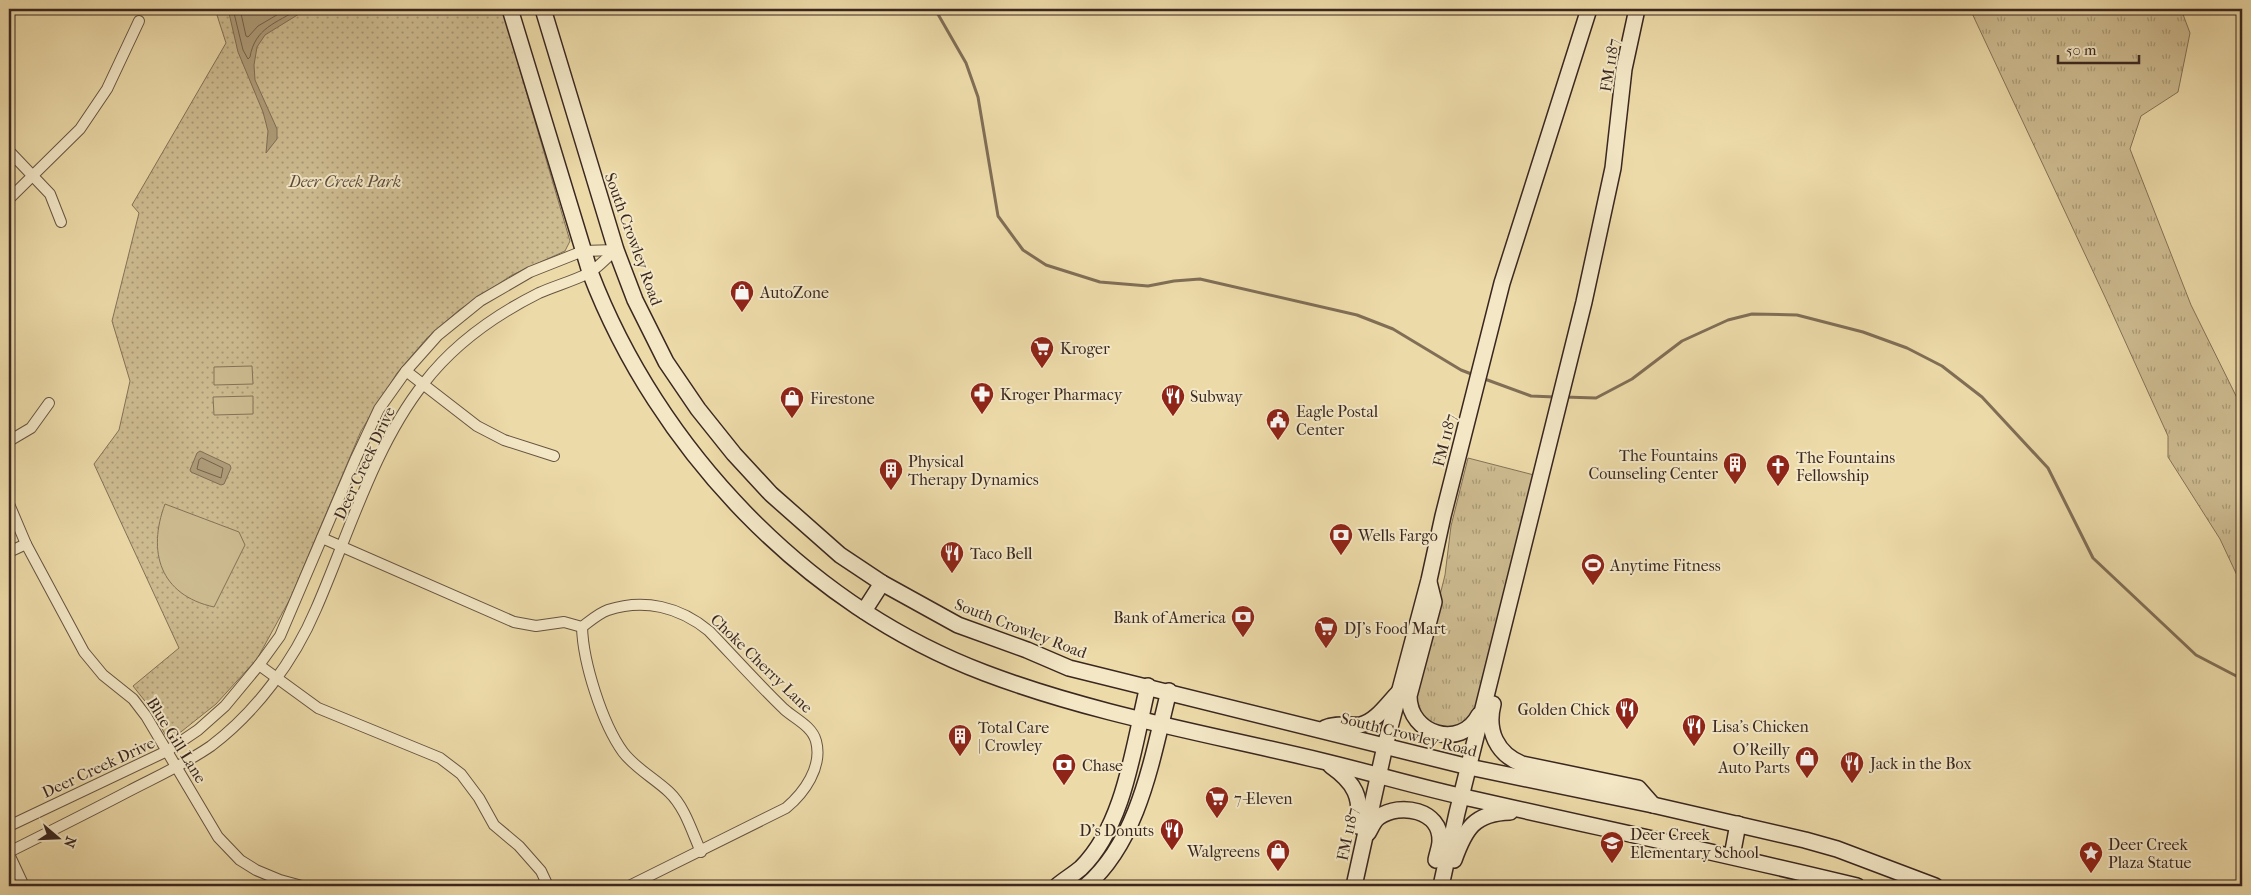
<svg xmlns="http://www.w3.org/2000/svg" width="2251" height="895" font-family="'IM FELL French Canon',serif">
	<defs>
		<pattern id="grass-tufts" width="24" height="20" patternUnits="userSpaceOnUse" patternTransform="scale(1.25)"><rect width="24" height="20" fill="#cebc91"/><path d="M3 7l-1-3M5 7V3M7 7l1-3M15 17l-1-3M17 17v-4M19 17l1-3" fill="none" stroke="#a89976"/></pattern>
		<pattern id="park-dots" width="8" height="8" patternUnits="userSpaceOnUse" patternTransform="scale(1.25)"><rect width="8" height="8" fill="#cebc91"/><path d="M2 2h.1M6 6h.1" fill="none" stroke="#a89976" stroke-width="1.8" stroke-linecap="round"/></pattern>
	</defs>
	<rect width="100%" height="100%" fill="#ecdaa8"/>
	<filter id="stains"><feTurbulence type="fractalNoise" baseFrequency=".004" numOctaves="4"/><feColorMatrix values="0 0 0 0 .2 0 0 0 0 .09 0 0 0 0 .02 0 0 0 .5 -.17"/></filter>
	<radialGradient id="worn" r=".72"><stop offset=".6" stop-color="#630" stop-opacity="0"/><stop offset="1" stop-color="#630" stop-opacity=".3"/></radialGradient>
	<!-- grass -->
	<g fill="url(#grass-tufts)" stroke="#847258">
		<path d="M1970 9H2181L2190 33 2178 92 2141 116 2130 149 2191 305 2242 408V586L2220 539 2168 457V436L2105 297Z"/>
		<path d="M1468 458 1534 475 1473 717 1467 724C1453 726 1433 732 1422 718 1418 714 1417 702 1415 696L1419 689 1417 688 1445 575 1451 526Z"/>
	</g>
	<!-- park -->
	<path fill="url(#park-dots)" stroke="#847258" d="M215 9H502L570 241 565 251 512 275 459 310 427 338 397 373 361 431 290 599 257 659 216 704 172 739 167 738 152 710 133 686 179 648 94 464 119 430 130 381 112 321 139 213 132 205 226 43Z"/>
	<!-- pitch -->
	<g fill="#cebc91" stroke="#847258">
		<path d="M252 366 253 384 214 385V367Z"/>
		<path d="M253 396V414L214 415 213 397Z"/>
		<path d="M165 504 239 532 245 545 214 607C160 595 147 552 165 504Z"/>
	</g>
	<!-- water -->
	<g fill="#af9d7a" stroke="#806e56">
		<path d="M228 9H307L265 35 257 47 254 65 255 80 277 129V139L266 153 268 131 263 112 238 52Z"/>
		<path d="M200 451 230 465 231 468 224 484 221 485 191 472 190 470 197 453Z"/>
	</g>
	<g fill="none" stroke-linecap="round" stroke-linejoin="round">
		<!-- shore -->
		<g stroke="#74624d" stroke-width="1">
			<path d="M233 9 243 50 248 59 250 57C255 28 276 23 299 9"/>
			<path d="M240 9 246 36 248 37 258 26 287 9"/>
			<path d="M202 458 223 468 221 478 197 469 199 460Z"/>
		</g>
		<!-- stream -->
		<g stroke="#806e56" stroke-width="3">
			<path d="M935 9 966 63 978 97 998 216 1023 250 1046 265 1100 282 1148 286 1174 281 1200 279 1357 315 1393 329 1461 370 1474 375"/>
			<path d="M1482 378 1531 396 1555 397"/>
			<path d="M1564 397 1596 398 1632 379 1682 341 1728 320 1752 314 1797 315 1863 332 1907 348 1942 366 1982 397 2048 468 2093 558 2196 655 2242 679"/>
		</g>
		<!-- minor casing -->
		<g stroke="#665442" stroke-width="12">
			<g id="minor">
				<path d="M9 151 50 194 61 222"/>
				<path d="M9 199 80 129 107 89 139 21"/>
				<path d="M406 371 477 426 504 440 554 456"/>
				<path d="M9 441 31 428 49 403"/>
				<path d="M9 504 26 544 84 652 103 675 133 699 146 716 218 837 240 860 256 870 280 880 302 886"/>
				<path d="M322 538 514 622 536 626 564 622 582 627C590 621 599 613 608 610 644 598 680 607 709 631 734 657 758 684 784 709 795 719 812 726 816 741 823 767 804 793 786 808L629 886"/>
				<path d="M9 552 26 544"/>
				<path d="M582 627C583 662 602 723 623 752 635 768 654 778 669 792 685 807 692 832 701 852"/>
				<path d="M259 665 318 708 440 758 461 774 479 798 494 825 519 846 541 871 548 886"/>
				<path d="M9 826 167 751 198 730 225 706 259 665 280 636 356 458 379 409 406 371 438 335 480 301 530 272 583 251 616 250"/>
				<path d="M9 852C49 832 89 812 129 791 156 777 185 764 211 746 256 712 294 661 316 609 348 536 374 446 424 383 454 344 495 315 539 293 555 286 573 281 589 273 599 267 607 257 616 250"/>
				<path d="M9 854 24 886"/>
			</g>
		</g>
		<!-- secondary casing -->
		<g stroke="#3a2720" stroke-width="18">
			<g id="secondary">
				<path d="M510 9 590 272C658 450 806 605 985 673 1093 714 1209 734 1322 761 1372 773 1422 788 1473 799 1601 828 1729 855 1857 886"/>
				<path d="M543 9 616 250 635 300 666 362 698 409 734 454 771 494 840 555 882 583 958 625 1027 650 1069 668 1469 767 1653 805 1805 840 1837 849 1935 886"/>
				<path d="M1429 582 1434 602 1409 696C1409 735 1461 750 1479 715"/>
				<path d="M864 611 882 583"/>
				<path d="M1493 704C1486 731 1497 754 1522 764L1638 788 1653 805"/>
				<path d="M1325 728C1336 723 1348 726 1360 725 1376 722 1388 703 1399 692"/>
				<path d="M1331 766C1355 783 1362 797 1358 826"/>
				<path d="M1368 833C1371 828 1374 820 1379 817 1400 802 1441 810 1440 841 1440 847 1437 854 1436 860"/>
				<path d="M1732 856 1738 824"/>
				<path d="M1454 860C1465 829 1474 813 1510 812"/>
				<path d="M1057 886C1064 880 1074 874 1081 868 1125 825 1134 743 1148 686"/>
				<path d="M1086 886C1140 839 1152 757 1169 691"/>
				<path d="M1354 886 1385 746 1429 580 1443 516 1502 283 1589 9"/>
				<path d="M1441 886 1457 813 1584 302 1613 168 1624 69 1637 9"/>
			</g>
		</g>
		<!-- minor -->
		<use href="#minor" stroke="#f3e7c6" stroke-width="10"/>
		<!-- secondary -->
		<use href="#secondary" stroke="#f3e7c6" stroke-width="15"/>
	</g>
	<!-- icons -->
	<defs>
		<g id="shop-pin" transform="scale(1.25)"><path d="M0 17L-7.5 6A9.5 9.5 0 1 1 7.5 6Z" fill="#8f2418" stroke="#f3e7c6"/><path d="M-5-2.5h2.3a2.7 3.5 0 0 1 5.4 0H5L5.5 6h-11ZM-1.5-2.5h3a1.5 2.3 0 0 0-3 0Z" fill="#fff"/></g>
		<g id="supermarket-pin" transform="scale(1.25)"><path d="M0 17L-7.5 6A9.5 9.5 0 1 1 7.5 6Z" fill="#8f2418" stroke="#f3e7c6"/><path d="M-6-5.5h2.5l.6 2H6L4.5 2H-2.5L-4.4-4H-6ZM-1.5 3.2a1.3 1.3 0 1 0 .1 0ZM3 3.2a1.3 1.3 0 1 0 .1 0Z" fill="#fff"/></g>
		<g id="pharmacy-pin" transform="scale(1.25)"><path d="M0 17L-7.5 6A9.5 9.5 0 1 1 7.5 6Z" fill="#8f2418" stroke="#f3e7c6"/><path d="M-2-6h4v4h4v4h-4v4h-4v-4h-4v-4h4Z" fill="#fff"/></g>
		<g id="restaurant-pin" transform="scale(1.25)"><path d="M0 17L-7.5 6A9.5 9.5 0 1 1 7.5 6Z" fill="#8f2418" stroke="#f3e7c6"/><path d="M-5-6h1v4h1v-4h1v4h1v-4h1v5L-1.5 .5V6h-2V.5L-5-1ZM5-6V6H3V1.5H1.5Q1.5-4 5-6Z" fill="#fff"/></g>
		<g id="civic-pin" transform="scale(1.25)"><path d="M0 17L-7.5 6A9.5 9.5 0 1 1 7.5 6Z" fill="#8f2418" stroke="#f3e7c6"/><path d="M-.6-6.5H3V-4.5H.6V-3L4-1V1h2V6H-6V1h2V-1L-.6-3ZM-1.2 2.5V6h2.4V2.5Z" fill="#fff"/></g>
		<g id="building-pin" transform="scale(1.25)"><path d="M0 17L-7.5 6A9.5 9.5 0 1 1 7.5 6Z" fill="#8f2418" stroke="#f3e7c6"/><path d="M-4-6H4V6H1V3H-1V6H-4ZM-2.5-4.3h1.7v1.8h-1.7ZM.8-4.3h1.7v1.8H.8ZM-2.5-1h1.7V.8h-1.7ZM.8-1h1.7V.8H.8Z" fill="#fff"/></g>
		<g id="church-pin" transform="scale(1.25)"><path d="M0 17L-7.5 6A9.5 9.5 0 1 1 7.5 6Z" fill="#8f2418" stroke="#f3e7c6"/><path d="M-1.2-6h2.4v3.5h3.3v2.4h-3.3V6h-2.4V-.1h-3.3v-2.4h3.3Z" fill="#fff"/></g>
		<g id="bank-pin" transform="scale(1.25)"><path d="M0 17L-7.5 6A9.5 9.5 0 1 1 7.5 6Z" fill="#8f2418" stroke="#f3e7c6"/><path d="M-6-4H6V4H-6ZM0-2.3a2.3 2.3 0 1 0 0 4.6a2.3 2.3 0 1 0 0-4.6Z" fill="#fff"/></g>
		<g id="stadium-pin" transform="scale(1.25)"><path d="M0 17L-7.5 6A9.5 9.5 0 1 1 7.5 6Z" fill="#8f2418" stroke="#f3e7c6"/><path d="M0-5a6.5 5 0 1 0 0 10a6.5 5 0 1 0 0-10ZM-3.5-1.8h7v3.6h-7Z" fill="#fff"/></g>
		<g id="school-pin" transform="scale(1.25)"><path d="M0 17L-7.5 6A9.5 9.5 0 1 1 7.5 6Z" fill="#8f2418" stroke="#f3e7c6"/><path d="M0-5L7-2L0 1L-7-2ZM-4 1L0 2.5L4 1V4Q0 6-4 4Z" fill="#fff"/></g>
		<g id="sight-pin" transform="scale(1.25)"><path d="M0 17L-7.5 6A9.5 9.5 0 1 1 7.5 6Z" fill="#8f2418" stroke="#f3e7c6"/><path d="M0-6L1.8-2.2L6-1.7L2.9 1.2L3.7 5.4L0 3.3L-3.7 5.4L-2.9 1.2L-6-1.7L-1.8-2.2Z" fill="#fff"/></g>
	</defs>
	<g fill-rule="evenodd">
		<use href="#shop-pin" x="742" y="292"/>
		<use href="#supermarket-pin" x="1042" y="348"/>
		<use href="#pharmacy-pin" x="982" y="394"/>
		<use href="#restaurant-pin" x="1173" y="396"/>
		<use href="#shop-pin" x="792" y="398"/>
		<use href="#civic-pin" x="1278" y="420"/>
		<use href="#building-pin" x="1735" y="464"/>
		<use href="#church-pin" x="1778" y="466"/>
		<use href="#building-pin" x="891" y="470"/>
		<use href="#bank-pin" x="1341" y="535"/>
		<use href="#restaurant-pin" x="952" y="553"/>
		<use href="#stadium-pin" x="1593" y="565"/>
		<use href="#bank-pin" x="1243" y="617"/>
		<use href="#supermarket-pin" x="1326" y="628"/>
		<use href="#restaurant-pin" x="1627" y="709"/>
		<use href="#restaurant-pin" x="1694" y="726"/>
		<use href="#building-pin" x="960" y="736"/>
		<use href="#shop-pin" x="1807" y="758"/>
		<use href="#restaurant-pin" x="1852" y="763"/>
		<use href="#bank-pin" x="1064" y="765"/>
		<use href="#supermarket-pin" x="1217" y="798"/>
		<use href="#restaurant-pin" x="1172" y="830"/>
		<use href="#school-pin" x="1612" y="843"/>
		<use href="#shop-pin" x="1278" y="851"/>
		<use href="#sight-pin" x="2091" y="853"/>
	</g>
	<g text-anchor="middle" stroke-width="4" stroke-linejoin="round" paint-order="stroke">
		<!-- street labels -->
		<g font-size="16" fill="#3a2720" stroke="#f3e7c6">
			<text transform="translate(1609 65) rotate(-81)" y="6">FM 1187</text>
			<text transform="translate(634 239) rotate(70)" y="6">South Crowley Road</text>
			<text transform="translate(1444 440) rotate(-76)" y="6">FM 1187</text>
			<text transform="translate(364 463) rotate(-65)" y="6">Deer Creek Drive</text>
			<text transform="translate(1021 628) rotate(21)" y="6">South Crowley Road</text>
			<text transform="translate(762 663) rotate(44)" y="6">Choke Cherry Lane</text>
			<text transform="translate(1409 734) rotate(14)" y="6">South Crowley Road</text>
			<text transform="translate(177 740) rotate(58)" y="6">Blue Gill Lane</text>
			<text transform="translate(98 767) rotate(-25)" y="6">Deer Creek Drive</text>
			<text transform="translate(1347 834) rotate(-78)" y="6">FM 1187</text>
		</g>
		<!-- park labels -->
		<g font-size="16" font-style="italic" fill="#5f4c3c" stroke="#f3e7c6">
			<text x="345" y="187">Deer Creek Park</text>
		</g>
		<!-- poi labels -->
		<g font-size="16" fill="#3a2720" stroke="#f3e7c6" text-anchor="start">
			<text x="760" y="298">AutoZone</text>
			<text x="1060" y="354">Kroger</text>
			<text x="1000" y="400">Kroger Pharmacy</text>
			<text x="1190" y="402">Subway</text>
			<text x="810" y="404">Firestone</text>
			<text x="1296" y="417">Eagle Postal<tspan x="1296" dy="18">Center</tspan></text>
			<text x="1718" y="461" text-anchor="end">The Fountains<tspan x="1718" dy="18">Counseling Center</tspan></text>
			<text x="1796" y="463">The Fountains<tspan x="1796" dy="18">Fellowship</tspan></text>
			<text x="908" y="467">Physical<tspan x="908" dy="18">Therapy Dynamics</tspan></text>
			<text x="1358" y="541">Wells Fargo</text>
			<text x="970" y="559">Taco Bell</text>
			<text x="1610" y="571">Anytime Fitness</text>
			<text x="1226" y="623" text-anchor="end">Bank of America</text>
			<text x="1344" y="634">DJ's Food Mart</text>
			<text x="1610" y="715" text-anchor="end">Golden Chick</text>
			<text x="1712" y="732">Lisa's Chicken</text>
			<text x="978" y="733">Total Care<tspan x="978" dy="18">| Crowley</tspan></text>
			<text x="1790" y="755" text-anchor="end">O'Reilly<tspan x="1790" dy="18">Auto Parts</tspan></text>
			<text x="1870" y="769">Jack in the Box</text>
			<text x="1082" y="771">Chase</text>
			<text x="1234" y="804">7-Eleven</text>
			<text x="1154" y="836" text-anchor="end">D's Donuts</text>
			<text x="1630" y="840">Deer Creek<tspan x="1630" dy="18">Elementary School</tspan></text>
			<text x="2108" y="850">Deer Creek<tspan x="2108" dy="18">Plaza Statue</tspan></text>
			<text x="1260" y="857" text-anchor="end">Walgreens</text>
		</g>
	</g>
	<!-- margin -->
	<rect width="2251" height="895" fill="none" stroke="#ecdaa8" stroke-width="30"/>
	<rect x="10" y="10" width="2231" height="875" fill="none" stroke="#3a2720" stroke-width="2.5"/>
	<rect x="15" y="15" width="2221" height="865" fill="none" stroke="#3a2720"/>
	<!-- north arrow -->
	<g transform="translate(58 838) rotate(109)" stroke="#f3e7c6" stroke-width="4" paint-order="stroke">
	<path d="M0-4L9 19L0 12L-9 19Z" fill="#3a2720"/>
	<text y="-8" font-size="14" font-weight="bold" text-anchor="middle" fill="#3a2720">N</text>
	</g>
	<!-- scale -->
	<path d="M2058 55v8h81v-8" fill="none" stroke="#3a2720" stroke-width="2.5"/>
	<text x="2066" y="55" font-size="15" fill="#3a2720" stroke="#f3e7c6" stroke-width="4" paint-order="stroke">50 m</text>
	<rect width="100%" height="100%" filter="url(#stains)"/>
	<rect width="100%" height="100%" fill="url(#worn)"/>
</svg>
